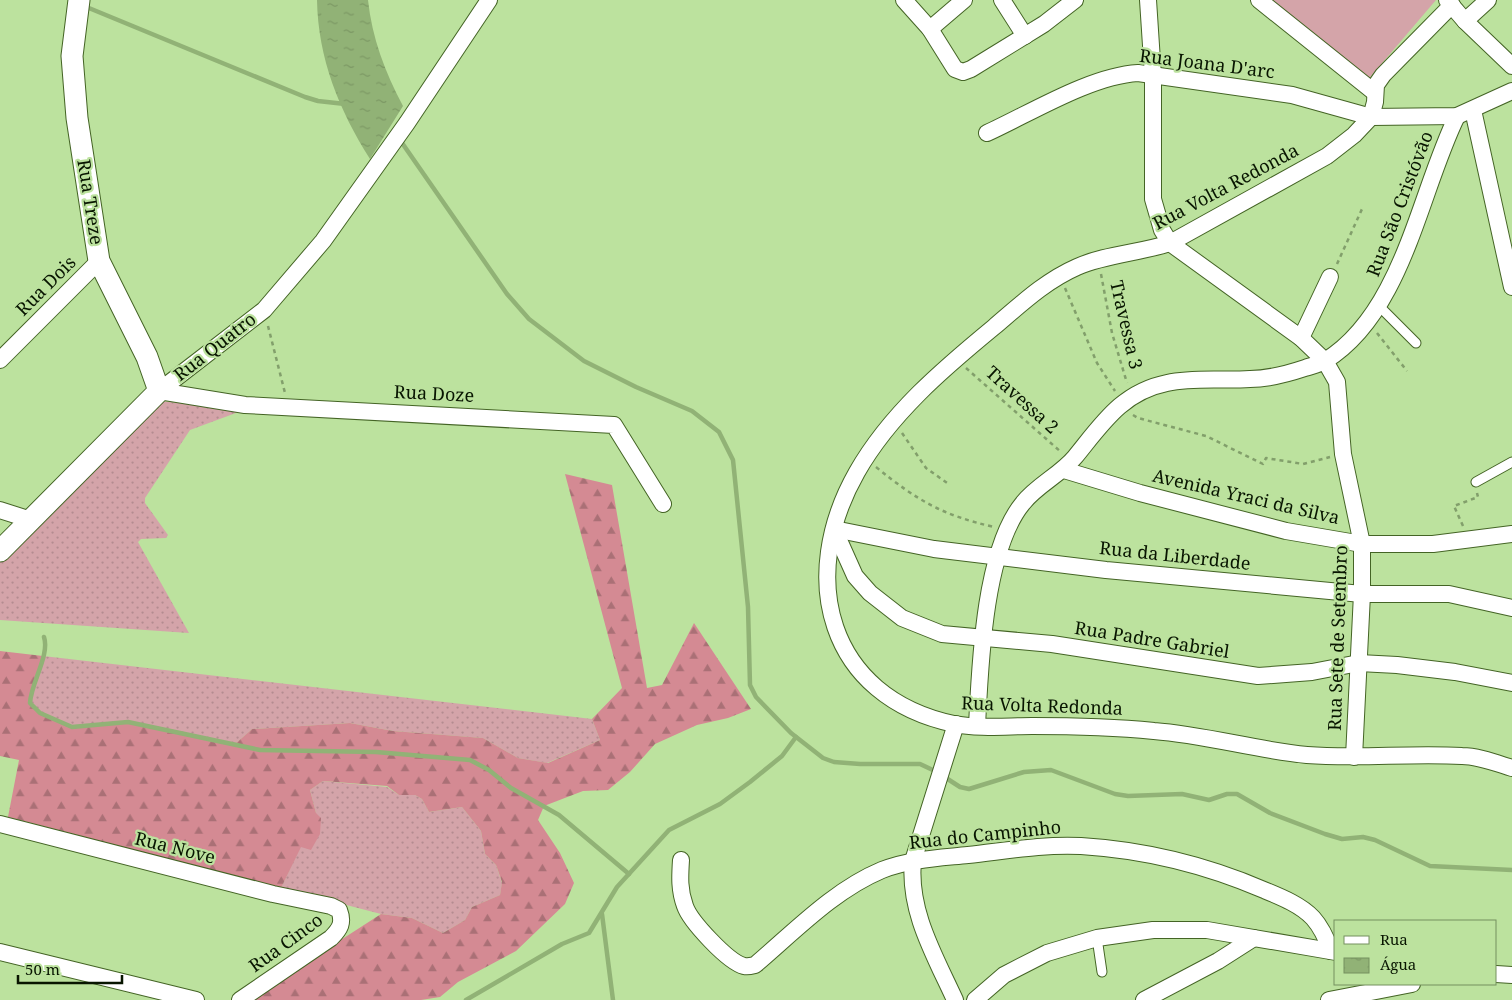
<svg xmlns="http://www.w3.org/2000/svg" width="1512" height="1000" font-family="'Noto Serif',serif">
	<defs>
		<pattern id="grass-dots" width="8" height="8" patternUnits="userSpaceOnUse" patternTransform="scale(1.25)"><rect width="8" height="8" fill="#d4a4a9"/><path d="M2 2h.1M6 6h.1" fill="none" stroke="#b48c90" stroke-width="1.8" stroke-linecap="round"/></pattern>
		<pattern id="forest-firs" width="22" height="20" patternUnits="userSpaceOnUse" patternTransform="scale(1.25)"><rect width="22" height="20" fill="#d48a93"/><path d="M5 1l3.5 6h-7zM16 11l3.5 6h-7z" fill="#aa7076"/></pattern>
		<pattern id="water-ripples" width="26" height="14" patternUnits="userSpaceOnUse" patternTransform="scale(1.25)"><rect width="26" height="14" fill="#91b276"/><path d="M2 4q2-2 4 0t4 0M15 11q2-2 4 0t4 0" fill="none" stroke="#7c9864"/></pattern>
	</defs>
	<rect width="100%" height="100%" fill="#bce29e"/>
	<!-- grass -->
	<g fill="url(#grass-dots)">
		<path d="M160 401 244 410 190 430 145 498V503L168 535 166 538 141 539 138 542 189 633 0 620V557Z"/>
		<path d="M43 656 592 719 600 740 547 763 518 758 483 738 393 731 350 723 252 729 234 745 140 723 113 722 72 727 40 713 30 703V695Z"/>
		<path d="M323 781 387 787 399 795H415L422 799 429 812 462 807 481 831 485 854 496 865 502 883 500 895 472 907 465 920 443 933 412 918 381 914 281 888 316 813 310 790Z"/>
	</g>
	<!-- forest -->
	<path fill="url(#forest-firs)" d="M565 474 612 485 647 688 662 685 694 623 751 709 728 718 697 725 655 744 630 772 608 790 583 791 544 806 538 820 560 853 574 883 565 904 516 951 458 982 440 997 421 1000H248L381 914 412 918 443 933 465 920 472 907 500 895 502 882 496 865 485 854 481 831 462 807 429 812 422 799 415 795H399L387 786 323 781 310 790 316 813 321 818 320 834 311 850 301 847 281 888 8 817 19 760 0 756V651L43 656 30 695V703L40 713 72 727 113 722 140 723 234 745 252 729 350 723 393 731 483 738 518 758 548 763 600 740 592 719 622 688Z"/>
	<!-- pitch -->
	<path fill="#d4a4a9" d="M1263 0H1436L1366 82Z"/>
	<!-- water -->
	<path fill="url(#water-ripples)" d="M317 0H368C372 38 385 72 403 106L370 159C339 110 318 58 317 0Z"/>
	<g fill="none" stroke-linecap="round" stroke-linejoin="round">
		<!-- stream -->
		<g stroke="#91b276" stroke-width="4.5">
			<path d="M84 6 305 97 318 101 345 104"/>
			<path d="M400 140 507 294 529 319 584 361 636 387 692 411 719 432 733 460 748 607 750 685 756 697 791 733 823 758 834 762 860 764H920L937 772"/>
			<path d="M44 637C50 655 31 683 30 703L40 713 72 727 128 722 260 750 376 752 470 760 489 770 511 788 559 815 629 874"/>
			<path d="M943 776 960 787 969 789 1024 772 1051 770 1115 794 1128 796 1182 794 1209 800 1227 794H1237L1270 813 1325 834 1342 839 1363 837 1375 840 1430 866 1512 870"/>
			<path d="M602 914 613 1000"/>
			<path d="M466 1000 562 944 589 933 617 887 669 830 720 804 750 782 782 756 796 737"/>
		</g>
		<!-- service casing -->
		<g stroke="#446425" stroke-width="11">
			<g id="service">
				<path d="M1378 305 1416 343"/>
				<path d="M1476 482 1512 462"/>
				<path d="M1097 938 1102 972"/>
			</g>
		</g>
		<!-- minor casing -->
		<g stroke="#446425" stroke-width="18">
			<g id="minor">
				<path d="M904 0 930 29 955 69 963 72 971 69 1044 24 1075 0"/>
				<path d="M1002 0 1025 36"/>
				<path d="M1148 0 1153 76V199L1162 230 1170 243 1301 338 1325 361 1337 382 1343 454 1362 544V594L1354 757"/>
				<path d="M1259 0 1374 92"/>
				<path d="M1447 0 1465 21 1512 66"/>
				<path d="M1452 5 1383 75 1376 85 1375 102 1371 117 1354 135 1327 156 1170 243C1140 253 1106 254 1077 267 1045 281 1020 305 994 327 943 369 890 414 857 472 797 577 827 697 954 724 979 729 1007 726 1032 726 1073 726 1114 727 1154 731 1206 735 1256 750 1307 755 1359 759 1410 753 1462 756 1478 756 1496 763 1512 768"/>
				<path d="M1465 21 1488 0"/>
				<path d="M930 29 964 0"/>
				<path d="M1473 110 1512 287"/>
				<path d="M987 133C1031 113 1090 76 1138 73L1292 95 1371 117 1457 116 1512 91"/>
				<path d="M1301 338 1330 277"/>
				<path d="M0 360 99 261"/>
				<path d="M159 391 245 405 614 425 663 504"/>
				<path d="M159 391 264 310 323 241 407 123 489 0"/>
				<path d="M1064 470 1140 493 1286 531 1362 544H1433L1512 534"/>
				<path d="M0 510 31 520"/>
				<path d="M834 529 855 576 870 593 902 618 942 634 1052 644 1258 676 1312 672 1359 663 1397 665 1455 672 1512 683"/>
				<path d="M834 529 934 549 1106 570 1362 594H1449L1512 608"/>
				<path d="M977 726C980 666 984 550 1023 503 1037 485 1060 475 1075 457 1102 424 1122 392 1167 383 1195 377 1222 381 1250 379 1269 379 1287 374 1305 368 1311 366 1320 364 1325 361 1403 313 1419 193 1457 116"/>
				<path d="M0 824 273 894 331 906 339 910C344 923 340 929 331 938L240 1000"/>
				<path d="M681 860C680 876 679 890 685 906 690 921 728 962 744 966 748 967 751 966 755 965 795 931 834 890 882 870 910 859 939 858 968 855 1005 851 1043 844 1081 846 1145 850 1206 865 1264 890 1281 897 1301 905 1313 918 1322 928 1327 940 1331 951"/>
				<path d="M0 952 196 1000"/>
				<path d="M1496 974 1512 975"/>
				<path d="M955 1000C935 956 908 911 913 861L956 724"/>
				<path d="M975 1000 1004 975 1047 953 1097 938 1153 930H1207L1336 952"/>
				<path d="M1144 1000 1218 961 1254 938"/>
				<path d="M1329 1000 1412 984"/>
			</g>
		</g>
		<!-- tertiary casing -->
		<g stroke="#446425" stroke-width="23">
			<path id="tertiary" d="M0 551 159 391 147 357 99 261 77 118 72 56 79 0"/>
		</g>
		<!-- path -->
		<g stroke="#829f6b" stroke-width="2.5" stroke-dasharray="4 4" stroke-linecap="butt">
			<path d="M1337 264 1362 209"/>
			<path d="M1101 274 1112 333 1127 383"/>
			<path d="M1065 288 1097 363 1115 391"/>
			<path d="M268 326 285 393"/>
			<path d="M1377 333 1407 371"/>
			<path d="M966 368 1061 452"/>
			<path d="M1133 415 1138 418 1206 436 1263 464 1266 458 1303 464 1330 457"/>
			<path d="M902 433 926 468 950 485"/>
			<path d="M876 467C918 501 942 515 994 527"/>
			<path d="M1463 526 1454 506 1478 497 1477 493"/>
		</g>
		<!-- service -->
		<use href="#service" stroke="#fff" stroke-width="9"/>
		<!-- minor -->
		<use href="#minor" stroke="#fff" stroke-width="16"/>
		<!-- tertiary -->
		<use href="#tertiary" stroke="#fff" stroke-width="21"/>
	</g>
	<g text-anchor="middle" stroke-width="4.5" stroke-linejoin="round" paint-order="stroke">
		<!-- street labels -->
		<g font-size="18" fill="#081500" stroke="#bce29e">
			<text transform="translate(1207 64) rotate(7)" y="6">Rua Joana D'arc</text>
			<text transform="translate(1226 187) rotate(-28)" y="6">Rua Volta Redonda</text>
			<text transform="translate(90 202) rotate(81)" y="6">Rua Treze</text>
			<text transform="translate(1400 204) rotate(-69)" y="6">Rua São Cristóvão</text>
			<text transform="translate(46 286) rotate(-45)" y="6">Rua Dois</text>
			<text transform="translate(1126 325) rotate(77)" y="6">Travessa 3</text>
			<text transform="translate(215 347) rotate(-38)" y="6">Rua Quatro</text>
			<text transform="translate(434 394) rotate(3)" y="6">Rua Doze</text>
			<text transform="translate(1022 400) rotate(42)" y="6">Travessa 2</text>
			<text transform="translate(1246 497) rotate(13)" y="6">Avenida Yraci da Silva</text>
			<text transform="translate(1175 556) rotate(6)" y="6">Rua da Liberdade</text>
			<text transform="translate(1338 638) rotate(-88)" y="6">Rua Sete de Setembro</text>
			<text transform="translate(1152 640) rotate(9)" y="6">Rua Padre Gabriel</text>
			<text transform="translate(1042 706) rotate(2)" y="6">Rua Volta Redonda</text>
			<text transform="translate(985 835) rotate(-6)" y="6">Rua do Campinho</text>
			<text transform="translate(175 848) rotate(14)" y="6">Rua Nove</text>
			<text transform="translate(286 943) rotate(-36)" y="6">Rua Cinco</text>
		</g>
	</g>
	<!-- legend -->
	<rect x="1334" y="920" width="162" height="65" fill="#bce29e" stroke="#74905f"/>
	<rect x="1344" y="936" width="25" height="8" fill="#ffffff" stroke="#74905f"/>
	<text x="1380" y="945" font-size="15" fill="#081500">Rua</text>
	<rect x="1344" y="958" width="25" height="15" fill="url(#water-ripples)" stroke="#74905f"/>
	<text x="1380" y="970" font-size="15" fill="#081500">Água</text>
	<!-- scale -->
	<path d="M18 975v8h104v-8" fill="none" stroke="#081500" stroke-width="2.5"/>
	<text x="25" y="975" font-size="15" fill="#081500" stroke="#bce29e" stroke-width="4" paint-order="stroke">50 m</text>
</svg>
